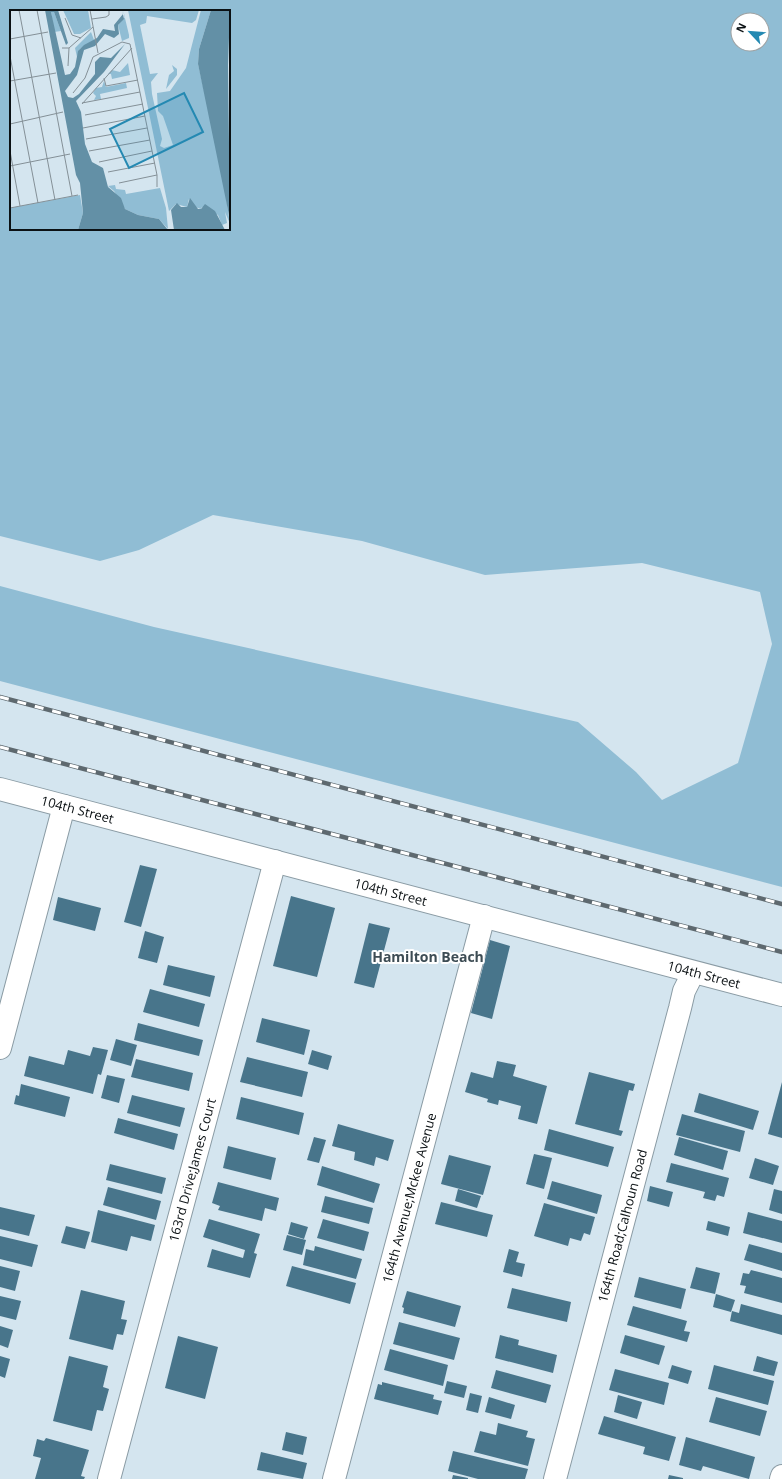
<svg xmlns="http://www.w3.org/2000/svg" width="782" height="1479" font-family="'Open Sans',sans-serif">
	<rect width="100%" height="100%" fill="#d4e5ef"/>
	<!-- green -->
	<path fill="#90bdd4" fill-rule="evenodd" d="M0 0H782V887L0 681V586L154 627 578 722 636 772 662 800 738 763 772 644 760 592 642 563 485 575 362 541 213 515 139 550 100 561 0 536ZM11 11H229V229H11ZM738 20H762V44H738Z"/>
	<!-- building -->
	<g fill="#48758b">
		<path d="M140 865 157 869 141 927 124 922Z"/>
		<path d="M291 896 335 908 317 977 273 966Z"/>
		<path d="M58 897 101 908 95 931 53 920Z"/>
		<path d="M369 923 390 928 374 988 354 983Z"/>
		<path d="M145 931 164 937 157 963 138 958Z"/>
		<path d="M490 940 510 946 492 1019 471 1013Z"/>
		<path d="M168 965 215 976 210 997 163 985Z"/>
		<path d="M150 989 205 1004 199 1027 143 1012Z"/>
		<path d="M262 1018 310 1030 304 1055 256 1042Z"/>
		<path d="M138 1023 203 1040 199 1056 134 1040Z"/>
		<path d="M116 1039 137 1045 131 1066 110 1060Z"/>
		<path d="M93 1047 108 1050 101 1075 98 1074 93 1094 24 1076 29 1056 64 1065 68 1050 90 1056Z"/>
		<path d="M312 1050 332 1056 328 1070 308 1064Z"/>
		<path d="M247 1057 308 1072 302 1097 240 1082Z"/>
		<path d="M136 1059 193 1073 189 1091 131 1077Z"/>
		<path d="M497 1061 516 1065 513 1076 547 1086 537 1124 518 1119 521 1106 499 1100 498 1105 487 1102 488 1099 465 1092 471 1072 493 1078Z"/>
		<path d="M589 1072 635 1084 633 1091 629 1090 619 1130 623 1131 621 1136 575 1124Z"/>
		<path d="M107 1075 125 1079 119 1103 101 1098Z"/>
		<path d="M782 1082V1138L768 1134Z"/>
		<path d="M21 1084 70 1097 65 1117 14 1104 16 1095 19 1096Z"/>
		<path d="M699 1093 759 1111 753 1130 694 1112Z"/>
		<path d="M132 1095 185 1108 180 1127 127 1113Z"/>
		<path d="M241 1097 304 1113 299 1135 236 1119Z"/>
		<path d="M682 1114 745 1131 740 1152 676 1135Z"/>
		<path d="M118 1118 178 1134 174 1150 114 1133Z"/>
		<path d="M338 1124 394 1140 388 1161 376 1157 374 1166 354 1160 355 1152 332 1146Z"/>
		<path d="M549 1129 614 1147 608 1167 544 1150Z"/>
		<path d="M314 1137 326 1140 319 1163 307 1160Z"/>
		<path d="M679 1137 728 1151 723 1170 674 1155Z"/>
		<path d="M228 1146 276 1158 271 1180 223 1168Z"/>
		<path d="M534 1154 552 1158 544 1189 526 1184Z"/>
		<path d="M449 1155 491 1166 483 1195 441 1184Z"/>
		<path d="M755 1158 779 1166 773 1185 749 1178Z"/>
		<path d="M671 1163 729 1178 724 1197 717 1195 715 1201 703 1198 705 1192 666 1182Z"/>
		<path d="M110 1164 166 1178 162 1194 106 1180Z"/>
		<path d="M322 1166 380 1184 374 1203 317 1185Z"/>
		<path d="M552 1181 602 1195 597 1214 547 1199Z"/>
		<path d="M218 1182 279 1198 276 1211 265 1208 262 1221 218 1210 220 1206 212 1203Z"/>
		<path d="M650 1186 673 1192 669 1207 647 1201Z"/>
		<path d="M108 1187 161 1201 156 1220 103 1205Z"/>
		<path d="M458 1189 481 1196 477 1208 455 1201Z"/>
		<path d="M774 1189 782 1191V1214L769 1210Z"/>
		<path d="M325 1196 373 1208 369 1224 321 1212Z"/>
		<path d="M441 1202 493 1215 487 1237 435 1224Z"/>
		<path d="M544 1203 595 1217 590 1235 584 1233 581 1241 570 1238 568 1246 534 1236Z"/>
		<path d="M0 1207 35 1215 29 1236 0 1229Z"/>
		<path d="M98 1210 155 1225 151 1241 131 1236 127 1251 91 1242Z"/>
		<path d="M748 1212 782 1221V1243L743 1233Z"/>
		<path d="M209 1219 260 1234 254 1253 257 1254 250 1278 207 1267 212 1249 243 1258 245 1250 203 1237Z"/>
		<path d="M323 1219 369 1232 364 1251 317 1238Z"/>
		<path d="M708 1221 730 1227 728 1236 706 1230Z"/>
		<path d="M291 1222 308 1227 304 1239 288 1234Z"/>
		<path d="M66 1226 90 1232 85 1249 61 1243Z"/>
		<path d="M287 1235 306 1240 302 1255 283 1250Z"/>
		<path d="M0 1236 38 1245 32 1267 0 1259Z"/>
		<path d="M749 1244 782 1253V1271L744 1260Z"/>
		<path d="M315 1246 362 1259 356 1279 303 1265 306 1249 314 1251Z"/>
		<path d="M509 1249 519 1252 516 1262 525 1264 522 1277 503 1272Z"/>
		<path d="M0 1266 20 1271 15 1291 0 1287Z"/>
		<path d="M292 1266 356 1283 350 1304 286 1286Z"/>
		<path d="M696 1267 720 1273 715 1294 690 1288Z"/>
		<path d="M751 1270 782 1278V1303L744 1293 746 1286 740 1285 743 1273 749 1274Z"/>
		<path d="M639 1277 686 1289 681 1309 634 1297Z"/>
		<path d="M512 1288 571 1302 567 1322 507 1308Z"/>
		<path d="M81 1290 125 1301 121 1319 127 1320 123 1335 117 1334 113 1350 69 1339Z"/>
		<path d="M407 1291 461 1306 455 1327 403 1313 404 1308 402 1307Z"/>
		<path d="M716 1294 735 1300 731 1312 713 1307Z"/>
		<path d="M0 1296 21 1301 16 1320 0 1316Z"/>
		<path d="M741 1304 782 1315V1335L730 1321 732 1311 739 1313Z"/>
		<path d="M633 1306 687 1321 684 1331 690 1332 687 1342 627 1325Z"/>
		<path d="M399 1322 460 1338 454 1360 393 1344Z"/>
		<path d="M0 1326 13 1330 8 1348 0 1345Z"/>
		<path d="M500 1335 519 1340 518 1345 557 1355 553 1373 495 1358Z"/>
		<path d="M625 1335 665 1346 659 1365 620 1353Z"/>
		<path d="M178 1336 218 1347 205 1399 165 1388Z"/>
		<path d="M390 1349 448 1365 443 1386 384 1370Z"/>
		<path d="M0 1356 10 1359 5 1378 0 1376Z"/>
		<path d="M69 1356 108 1366 103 1387 109 1389 103 1411 97 1410 92 1431 53 1421Z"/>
		<path d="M757 1356 778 1362 774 1376 753 1371Z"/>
		<path d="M672 1365 692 1371 688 1384 668 1378Z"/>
		<path d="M714 1365 774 1381 768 1405 708 1389Z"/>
		<path d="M615 1369 669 1383 664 1405 609 1390Z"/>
		<path d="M496 1370 551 1385 546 1403 491 1388Z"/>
		<path d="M447 1381 467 1386 464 1398 444 1393Z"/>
		<path d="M382 1382 434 1395 433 1399 442 1401 438 1415 374 1399 378 1384 382 1385Z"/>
		<path d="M470 1393 482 1396 478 1413 466 1410Z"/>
		<path d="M618 1395 642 1402 637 1419 614 1412Z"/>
		<path d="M489 1397 515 1405 511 1419 485 1412Z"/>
		<path d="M716 1397 767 1411 760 1436 709 1422Z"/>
		<path d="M604 1416 676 1437 669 1461 643 1454 645 1447 598 1434Z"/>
		<path d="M498 1423 528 1431 526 1437 535 1439 528 1466 474 1452 480 1431 496 1435Z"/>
		<path d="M286 1432 307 1437 303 1455 282 1450Z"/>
		<path d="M686 1437 755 1457 749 1479 703 1466 701 1471 679 1465Z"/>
		<path d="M46 1438 89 1450 81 1476 85 1477 84 1479H35L41 1458 33 1456 37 1439 44 1441Z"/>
		<path d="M453 1451 528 1469 525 1479H478L448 1471Z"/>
		<path d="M261 1452 307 1463 303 1479 257 1470Z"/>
		<path d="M453 1475 468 1478V1479H452Z"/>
		<path d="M669 1475 683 1478V1479H668Z"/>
	</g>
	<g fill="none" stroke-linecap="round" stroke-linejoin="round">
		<!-- minor casing -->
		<g stroke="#8a9ba4" stroke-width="24">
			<g id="minor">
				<path id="s1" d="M0 789 782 995"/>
				<path d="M0 1048 64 806"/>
				<path id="s2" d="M109 1479 275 861"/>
				<path id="s3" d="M334 1479 484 916"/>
				<path id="s4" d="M555 1479 680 1008 684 991 693 973"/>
				<path d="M781 1479 782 1476"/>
			</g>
		</g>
		<!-- minor -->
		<use href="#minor" stroke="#fff" stroke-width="22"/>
		<!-- rail casing -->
		<g stroke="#5e696f" stroke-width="4.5">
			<g id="rail">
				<path d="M0 697 782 904"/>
				<path d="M0 747 782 952"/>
			</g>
		</g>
		<!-- rail -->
		<use href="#rail" stroke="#fff" stroke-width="3" stroke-dasharray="9" stroke-linecap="butt"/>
	</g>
	<g text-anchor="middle" stroke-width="4" stroke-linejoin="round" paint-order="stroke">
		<!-- street labels -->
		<g font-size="13" fill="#0b1114" stroke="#fff">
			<text dy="5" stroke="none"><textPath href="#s1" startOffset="80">104th Street</textPath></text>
			<text dy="5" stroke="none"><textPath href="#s1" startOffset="404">104th Street</textPath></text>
			<text dy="5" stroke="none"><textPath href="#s1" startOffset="728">104th Street</textPath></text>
			<text dy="5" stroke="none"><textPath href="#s2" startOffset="320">163rd Drive;James Court</textPath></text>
			<text dy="5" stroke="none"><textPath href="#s3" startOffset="291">164th Avenue;Mckee Avenue</textPath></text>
			<text dy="5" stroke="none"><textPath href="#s4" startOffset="262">164th Road;Calhoun Road</textPath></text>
		</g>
		<!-- neighbourhood labels -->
		<g font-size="14" font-weight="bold" fill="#3d4c54" stroke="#fff">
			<text x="428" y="962">Hamilton Beach</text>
		</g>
	</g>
	<!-- overview -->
	<g transform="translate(10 10)">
		<rect width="220" height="220" fill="#d4e5ef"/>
		<path d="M53 0H78L81 18 70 24H64ZM113 0 119 25V28L112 31 108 15 115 7ZM118 0H189L186 10 182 13 137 6 136 13 130 15 140 64 148 63 141 72 142 84 152 129 150 136 154 138 163 135 153 106 148 101 147 83 160 81 176 58 191 0H201L189 39 188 54 212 160 220 214 215 202 217 213 212 215 208 205 192 197 191 199 185 197 179 189 177 197 166 194 159 201ZM41 2H44L51 21 44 22ZM81 22 84 30 70 39 67 47 65 38ZM118 53 120 65 102 69 101 64H98L102 60 110 62ZM162 55 167 59V65L156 79 159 65 164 61ZM94 71 96 77 116 73 117 78 90 84 91 89 84 90 86 86 83 83 86 78 92 77ZM105 175 106 179 115 180 116 184 150 178 156 198 158 219 149 209 128 205 115 199 104 181 98 176ZM70 185 73 203 68 220H0V198Z" fill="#90bdd4"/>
		<path d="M35 0H48L58 33 56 35 44 2H41L55 65 60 64 65 57 68 41 74 35 87 28 93 19 105 21 104 15 113 4 112 0 114 9 108 15 109 24 104 28 95 24 85 36 74 40 67 65 55 81 58 87 63 88 69 84 85 64V52L90 47 101 48 115 34 94 62 66 91 71 102 75 134 82 152 93 158 98 177 111 188 115 199 128 205 149 209 158 220H68L73 203 70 173 66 165ZM201 0H220L218 55 220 210 188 54 189 39ZM180 188 188 199H191L195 194 205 201 215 220H164L161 200 167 193 171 197H177Z" fill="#6390a6"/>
		<path fill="none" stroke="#849097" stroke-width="1" d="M9 0 45 190M27 0 62 186M80 0 88 43M55 8 62 25 71 28M82 9 96 7 99 5V0M0 29 38 22M52 38H59L83 17M0 46 28 193M58 56 59 38M94 68 96 76 128 70M0 71 46 63M63 83 75 68 83 47 112 32 120 34 147 165V177M72 93 130 82M72 94 122 38M75 105 133 94M0 114 53 102M73 118 135 106M76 129 137 118M0 141 10 196M79 141 140 130M89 152 142 141M0 156 60 144M98 162 145 153M109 173 147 165M0 198 68 185"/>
		<path fill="#2489b2" fill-opacity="0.15" stroke="#2489b2" stroke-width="2" d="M174 83 193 122 119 158 100 119Z"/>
		<rect width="220" height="220" fill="none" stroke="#0b1114" stroke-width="2"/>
	</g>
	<!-- north arrow -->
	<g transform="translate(750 32) rotate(296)"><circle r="19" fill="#ffffff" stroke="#9da0a1"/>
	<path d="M0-3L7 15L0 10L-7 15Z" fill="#2489b2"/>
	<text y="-6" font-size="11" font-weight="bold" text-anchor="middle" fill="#0b1114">N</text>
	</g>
</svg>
